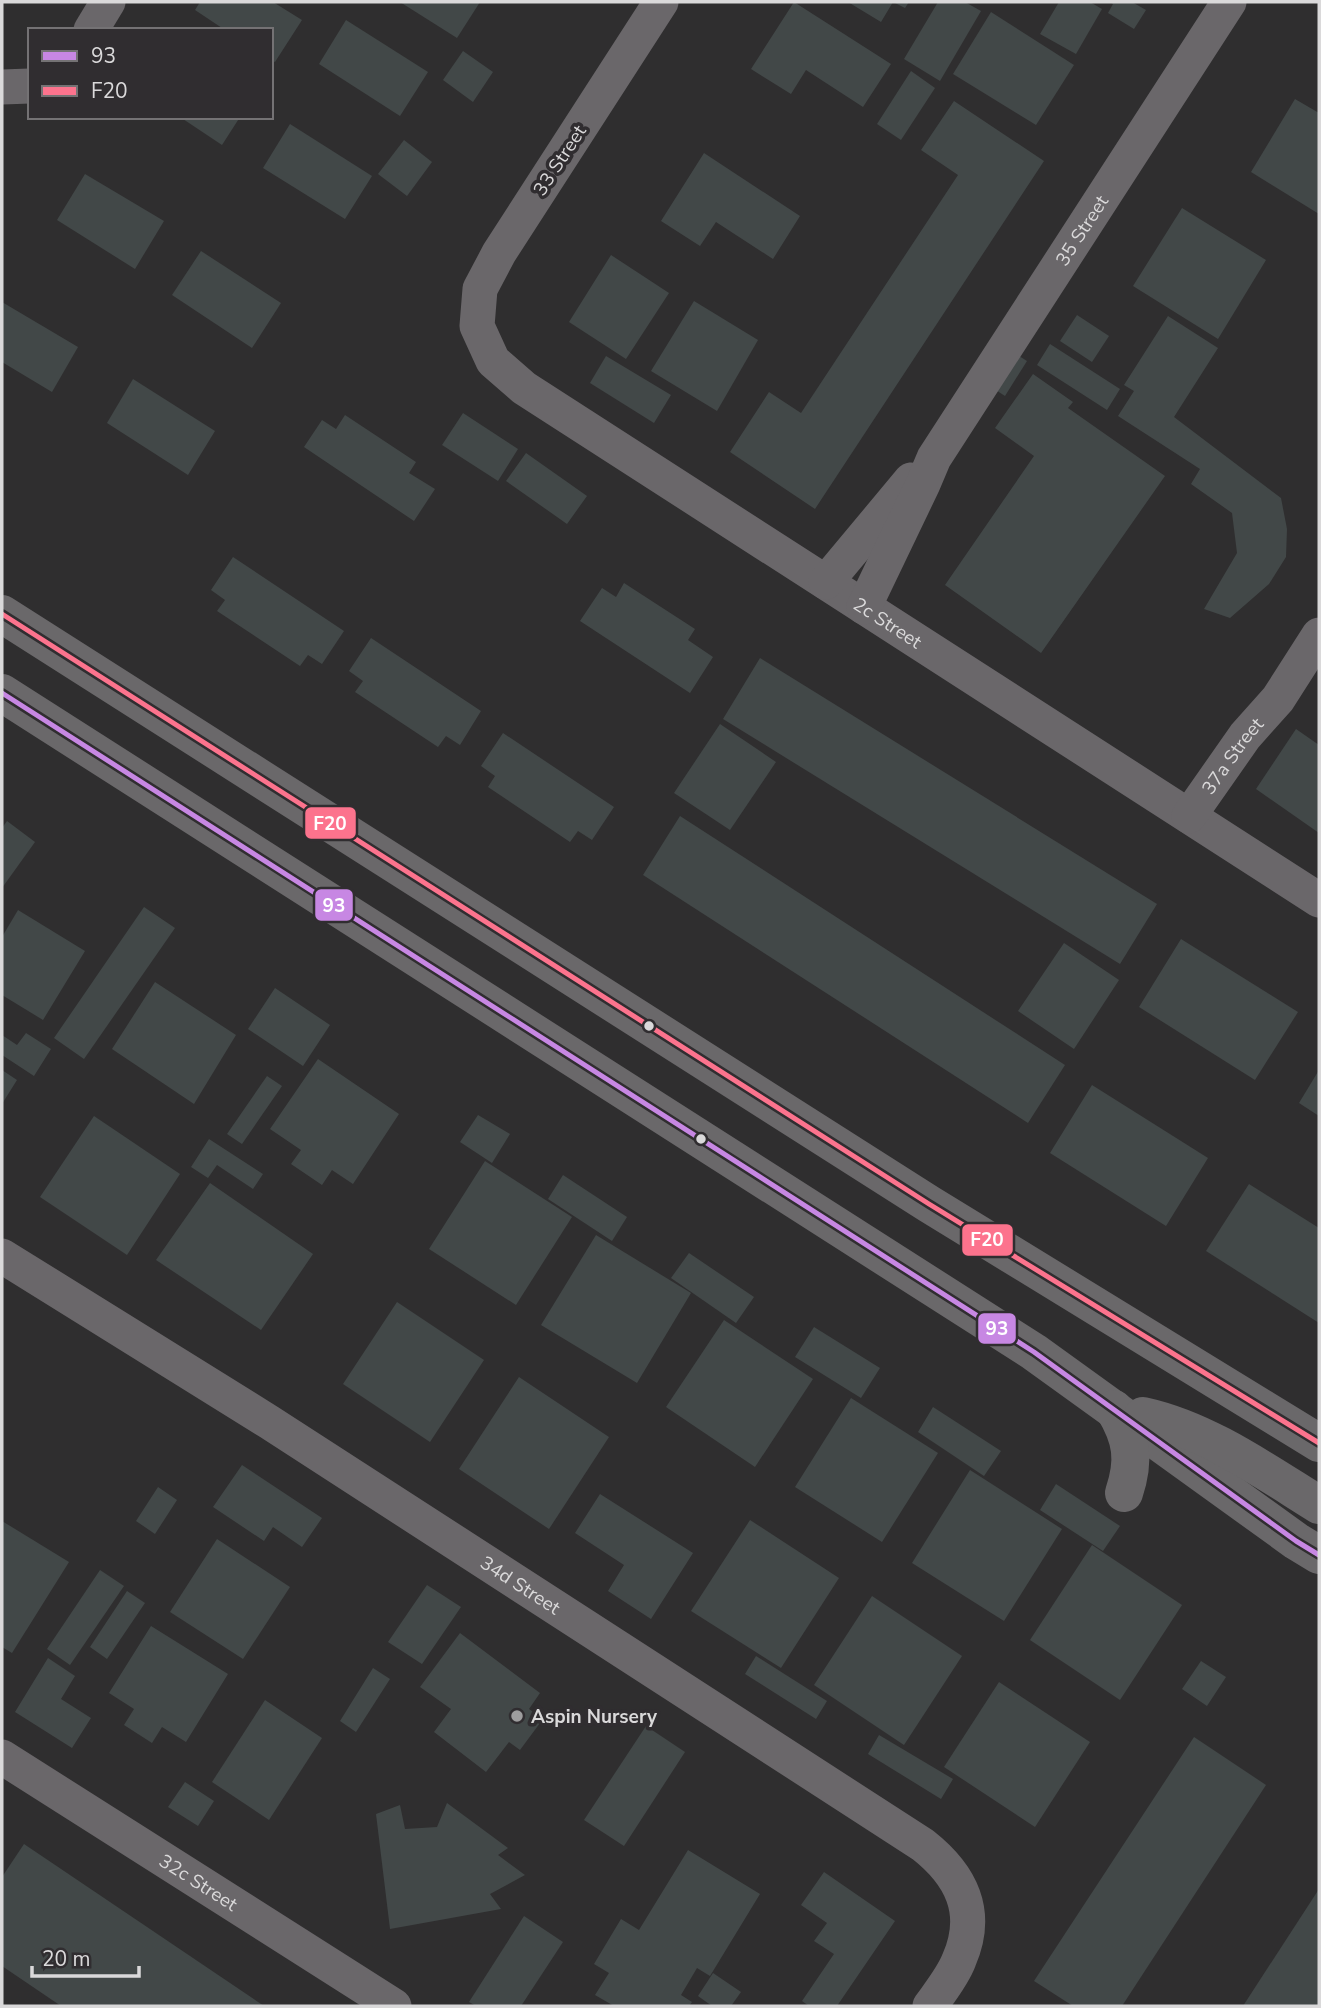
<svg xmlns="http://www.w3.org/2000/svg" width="1321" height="2008" font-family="'Nunito Sans',sans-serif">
	<rect width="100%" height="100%" fill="#2f2e2f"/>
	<!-- building -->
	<g fill="#424848">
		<path d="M200 2H273L302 20 275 62 271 60V30H225L195 10Z"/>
		<path d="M400 2H480L457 38Z"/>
		<path d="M794 2 891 64 863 107 806 70 791 94 751 69Z"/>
		<path d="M848 2H909L905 8 893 2 881 22Z"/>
		<path d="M938 2H965L981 11 940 81 904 59Z"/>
		<path d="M1059 2H1090L1102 9 1076 54 1040 34Z"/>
		<path d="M1110 2H1132L1146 10 1134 29 1108 13 1113 4Z"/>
		<path d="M991 12 1074 65 1036 125 953 74Z"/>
		<path d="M346 20 428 72 400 116 319 64Z"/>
		<path d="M463 51 493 72 473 102 443 80Z"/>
		<path d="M911 71 935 88 901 140 877 124Z"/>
		<path d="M1295 99 1319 113V214L1251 172Z"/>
		<path d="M954 101 1044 161 815 509 730 452 769 392 801 413 958 175 921 150Z"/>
		<path d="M180 117H240L222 145Z"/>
		<path d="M290 124 372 176 345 219 263 168Z"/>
		<path d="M404 140 432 162 407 196 378 174Z"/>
		<path d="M704 153 800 216 773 259 716 222 700 246 661 221Z"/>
		<path d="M85 174 164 221 135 269 57 220Z"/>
		<path d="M1182 208 1266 260 1218 339 1133 286Z"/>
		<path d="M201 251 281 303 252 348 172 295Z"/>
		<path d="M611 255 669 293 626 359 569 322Z"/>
		<path d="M694 301 758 340 717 411 651 371Z"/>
		<path d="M2 302 78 347 52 392 2 362Z"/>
		<path d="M1077 315 1109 336 1092 362 1060 341Z"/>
		<path d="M1168 316 1218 348 1174 417 1281 498 1287 529 1286 557 1269 584 1230 618 1204 609 1237 553 1232 513 1191 484 1200 469 1118 416 1134 391 1124 385Z"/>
		<path d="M1050 344 1120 389 1107 410 1037 365Z"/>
		<path d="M1010 350 1027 361 1005 396 988 385Z"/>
		<path d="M606 356 671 395 654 423 590 383Z"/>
		<path d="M1033 374 1073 402 1068 408 1165 476 1041 653 945 585 1034 456 995 428Z"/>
		<path d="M133 379 215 431 188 475 107 423Z"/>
		<path d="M463 413 518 449 498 481 442 445Z"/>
		<path d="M345 415 416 462 409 473 435 489 414 521 304 447 322 420 336 429Z"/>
		<path d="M526 453 587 496 567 524 506 481Z"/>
		<path d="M233 557 344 631 322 664 308 655 300 666 217 611 225 600 211 590Z"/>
		<path d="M624 583 695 629 688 640 713 657 690 693 580 621 602 588 616 597Z"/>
		<path d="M371 638 481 711 460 745 446 736 438 747 355 692 363 681 349 671Z"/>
		<path d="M760 658 1157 904 1120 964 723 719Z"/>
		<path d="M720 724 776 762 730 830 674 793Z"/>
		<path d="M1296 729 1319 745V833L1256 789Z"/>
		<path d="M503 733 614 807 592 840 578 831 570 842 488 787 495 776 481 766Z"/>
		<path d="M680 816 1065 1065 1028 1123 643 875Z"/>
		<path d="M7 821 35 842 2 888V828Z"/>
		<path d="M144 907 175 928 84 1059 54 1038Z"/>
		<path d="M18 910 85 951 43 1020 2 995V937Z"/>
		<path d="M1181 939 1298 1012 1255 1080 1139 1007Z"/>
		<path d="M1064 943 1119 980 1074 1049 1018 1011Z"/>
		<path d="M155 982 236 1035 194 1104 112 1049Z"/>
		<path d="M275 988 330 1025 303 1066 248 1029Z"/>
		<path d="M26 1033 51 1049 34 1076 2 1055V1035L17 1045Z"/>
		<path d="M318 1059 399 1114 353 1184 332 1170 322 1185 291 1164 301 1150 270 1129Z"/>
		<path d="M2 1070 17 1080 2 1104Z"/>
		<path d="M1319 1070V1116L1299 1103Z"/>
		<path d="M267 1076 282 1086 242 1144 227 1134Z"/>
		<path d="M1092 1085 1208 1158 1166 1226 1050 1153Z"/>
		<path d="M478 1115 510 1134 492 1163 460 1142Z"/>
		<path d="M94 1116 180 1174 127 1255 40 1197Z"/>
		<path d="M209 1139 263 1174 253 1189 217 1165 208 1178 191 1167Z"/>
		<path d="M485 1161 572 1217 516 1305 429 1249Z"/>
		<path d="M563 1175 627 1217 612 1241 548 1199Z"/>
		<path d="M210 1183 313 1254 261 1330 156 1260Z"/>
		<path d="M1249 1184 1319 1228V1323L1206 1251Z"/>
		<path d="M596 1235 691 1293 637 1383 541 1325Z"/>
		<path d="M689 1253 754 1297 736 1323 671 1278Z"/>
		<path d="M397 1302 484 1360 430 1442 343 1384Z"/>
		<path d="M724 1320 813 1379 755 1467 666 1407Z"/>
		<path d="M814 1327 880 1368 861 1398 795 1357Z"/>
		<path d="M519 1377 609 1437 549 1529 459 1469Z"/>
		<path d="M851 1398 938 1453 882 1542 795 1487Z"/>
		<path d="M933 1407 1001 1451 984 1476 918 1432Z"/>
		<path d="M242 1465 322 1518 302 1547 273 1527 264 1541 213 1507Z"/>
		<path d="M970 1470 1062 1529 1004 1621 912 1563Z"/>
		<path d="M1056 1484 1120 1526 1103 1551 1040 1510Z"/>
		<path d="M158 1487 177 1500 155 1534 136 1521Z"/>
		<path d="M600 1494 693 1553 651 1619 608 1591 624 1565 575 1533Z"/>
		<path d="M750 1520 839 1578 781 1668 691 1611Z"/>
		<path d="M2 1521 69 1562 12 1653 2 1647Z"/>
		<path d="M217 1539 290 1587 243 1659 170 1612Z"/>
		<path d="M1092 1545 1182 1605 1120 1700 1030 1640Z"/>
		<path d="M100 1570 124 1586 70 1665 47 1649Z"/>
		<path d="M427 1585 461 1607 422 1664 388 1642Z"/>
		<path d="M127 1591 145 1603 107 1659 90 1647Z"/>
		<path d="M872 1596 962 1656 904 1745 814 1685Z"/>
		<path d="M151 1626 228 1674 186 1742 162 1727 152 1743 124 1725 134 1709 109 1693Z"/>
		<path d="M460 1633 540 1693 529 1709 543 1719 520 1750 509 1742 486 1772 434 1732 451 1709 420 1687Z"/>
		<path d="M756 1656 827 1701 816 1719 745 1674Z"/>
		<path d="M48 1658 75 1676 61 1699 91 1718 72 1748 15 1712Z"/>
		<path d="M1201 1661 1226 1677 1207 1706 1182 1689Z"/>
		<path d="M373 1668 390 1679 356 1732 340 1721Z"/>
		<path d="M999 1682 1090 1742 1035 1827 944 1767Z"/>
		<path d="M265 1700 322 1738 269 1820 212 1782Z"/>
		<path d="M646 1726 685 1752 624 1846 584 1820Z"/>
		<path d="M879 1735 953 1779 941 1799 868 1754Z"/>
		<path d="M1194 1737 1266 1785 1122 2006H1073L1034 1981Z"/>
		<path d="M185 1782 214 1801 198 1826 168 1807Z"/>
		<path d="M447 1803 508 1848 498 1855 525 1875 490 1894 501 1909 390 1929 376 1814 400 1805 405 1829 437 1827Z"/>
		<path d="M24 1844 264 2006H61L2 1966V1877Z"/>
		<path d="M688 1850 760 1894 710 1976 697 1968 681 1995 692 2002 689 2006H614L595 1995 609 1973 594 1964 621 1919 639 1930Z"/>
		<path d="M824 1872 895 1921 837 2006H809L802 2001 834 1954 814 1941 827 1923 801 1905Z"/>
		<path d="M1319 1889V2006H1243Z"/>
		<path d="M524 1916 563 1942 521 2006H476L469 2002Z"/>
		<path d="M713 1973 741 1992 731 2006H712L698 1996Z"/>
	</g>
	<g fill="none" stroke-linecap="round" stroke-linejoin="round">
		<!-- street -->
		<g stroke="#6a676a" stroke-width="35">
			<path id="s1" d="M661 2 499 253 480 289 477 326 493 361 524 388 1319 900"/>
			<path d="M91 30 108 2"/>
			<path d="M2 87 30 86"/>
			<path d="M826 582 911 480"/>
			<path id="s2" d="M864 607 923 484 934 458 1229 2"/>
			<path id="s3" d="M1189 816 1245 736 1278 699 1319 635"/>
			<path id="s4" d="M2 1256 269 1422 923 1845C961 1875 980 1912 959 1960 953 1976 940 1992 930 2006"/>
			<path id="s5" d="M2 1757 394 2006"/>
		</g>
		<!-- primary -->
		<g stroke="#6a686a" stroke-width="38">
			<path d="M2 614 929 1204 1319 1443"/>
			<path d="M2 693 1034 1352 1296 1541 1319 1555"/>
			<path d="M1114 1409C1132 1439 1135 1460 1124 1493"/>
			<path d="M1143 1416C1207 1430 1264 1471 1319 1505"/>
		</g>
		<!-- bus-1 casing -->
		<g stroke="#302d30" stroke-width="10">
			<path id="bus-1" d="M2 693 1034 1352 1296 1541 1319 1555"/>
		</g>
		<!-- bus-2 casing -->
		<g stroke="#302d30" stroke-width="10">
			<path id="bus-2" d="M2 614 929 1204 1319 1443"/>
		</g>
		<!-- bus-1 -->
		<use href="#bus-1" stroke="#c787e3" stroke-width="5"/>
		<!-- bus-2 -->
		<use href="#bus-2" stroke="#fc738d" stroke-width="5"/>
	</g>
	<!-- markers -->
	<g fill="#dad9da" stroke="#302d30" stroke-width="2.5">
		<circle cx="649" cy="1026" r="6"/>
		<circle cx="701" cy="1139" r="6"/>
	</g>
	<circle fill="#9e9d9e" stroke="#302d30" stroke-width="2.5" cx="517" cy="1716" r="7"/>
	<g text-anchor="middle" stroke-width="7" stroke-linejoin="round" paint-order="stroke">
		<!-- street labels -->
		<g font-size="19" fill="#dad9da" stroke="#302d30">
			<text transform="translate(559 160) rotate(-57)" y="7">33 Street</text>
			<text dy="7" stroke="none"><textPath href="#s2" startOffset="436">35 Street</textPath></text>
			<text dy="7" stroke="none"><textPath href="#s1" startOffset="889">2c Street</textPath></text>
			<text dy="7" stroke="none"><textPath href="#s3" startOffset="74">37a Street</textPath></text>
			<text dy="7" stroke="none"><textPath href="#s4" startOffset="614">34d Street</textPath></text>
			<text dy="7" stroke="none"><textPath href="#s5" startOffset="233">32c Street</textPath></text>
		</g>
		<!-- poi labels -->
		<g font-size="19" font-weight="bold" fill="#dad9da" stroke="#302d30" text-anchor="start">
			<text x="531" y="1723">Aspin Nursery</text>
		</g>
	</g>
	<g stroke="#302d30" stroke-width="2.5">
		<rect x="304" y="806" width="53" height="34" rx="7" fill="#fc738d"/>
		<rect x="314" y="888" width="40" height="34" rx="7" fill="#c787e3"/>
		<rect x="961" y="1223" width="53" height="34" rx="7" fill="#fc738d"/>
		<rect x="977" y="1312" width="40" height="33" rx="7" fill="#c787e3"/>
	</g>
	<g font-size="19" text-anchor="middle" font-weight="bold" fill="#fff">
		<text x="330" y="830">F20</text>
		<text x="334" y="912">93</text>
		<text x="987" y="1246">F20</text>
		<text x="997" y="1335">93</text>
	</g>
	<!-- border -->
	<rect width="1321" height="2008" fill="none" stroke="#dad9da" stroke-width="7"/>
	<!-- legend -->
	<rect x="28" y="28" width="245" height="91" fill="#302d30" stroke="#747274" stroke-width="2"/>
	<rect x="42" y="51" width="35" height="10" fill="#c787e3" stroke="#747274" stroke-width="2"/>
	<text x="91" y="63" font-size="21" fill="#dad9da">93</text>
	<rect x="42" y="86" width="35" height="10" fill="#fc738d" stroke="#747274" stroke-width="2"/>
	<text x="91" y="98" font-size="21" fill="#dad9da">F20</text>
	<!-- scale -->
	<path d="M32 1966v10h107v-10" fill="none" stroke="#dad9da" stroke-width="3.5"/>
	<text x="42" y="1966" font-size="21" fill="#dad9da" stroke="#302d30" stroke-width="5" paint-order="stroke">20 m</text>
</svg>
